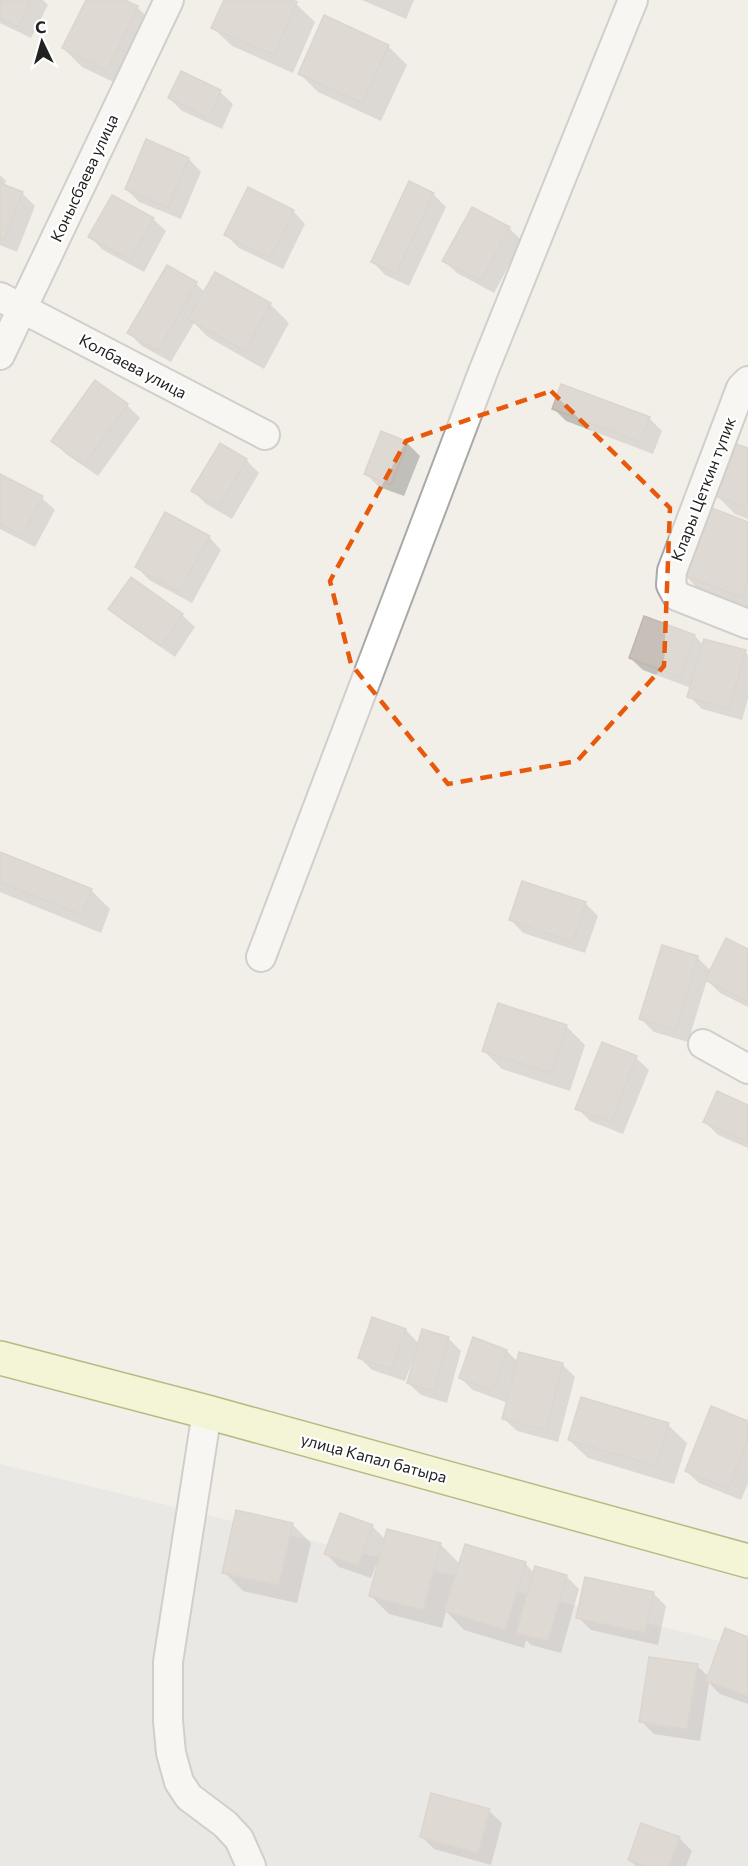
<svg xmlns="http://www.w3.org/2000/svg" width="748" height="1866" font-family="Commissioner,sans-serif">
	<rect width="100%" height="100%" fill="#f2efe9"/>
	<!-- residential -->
	<path fill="#e0dfdf" d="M0 1464 748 1648V1866H0Z"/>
	<!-- shadow -->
	<g fill="#0003">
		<path d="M0 0H43L48 5 31 38 0 23Z"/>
		<path d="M87 0H122L138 8 156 26 126 88 82 67 63 48Z"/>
		<path d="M225 0H288L296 4 315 22 293 73 232 46 213 28Z"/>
		<path d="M362 0H414L406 19Z"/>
		<path d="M388 46 407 65 381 121 318 92 299 73Z"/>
		<path d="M181 73 220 92 233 104 222 129 182 111 169 98Z"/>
		<path d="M189 159 201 172 181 219 139 202 126 189Z"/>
		<path d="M0 175 6 181 4 186 22 193 35 206 17 252 0 245Z"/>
		<path d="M433 194 446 207 409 286 385 275 373 262Z"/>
		<path d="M293 211 305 224 283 269 239 248 226 235Z"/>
		<path d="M153 219 166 231 144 272 103 250 90 237Z"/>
		<path d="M509 228 522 241 494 293 457 273 444 261Z"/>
		<path d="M215 274 271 305 289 323 264 369 208 337 194 323 171 362 142 346 129 333 196 284 205 292Z"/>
		<path d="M127 405 140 418 98 476 66 454 53 441Z"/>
		<path d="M553 408 649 418 662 431 653 454 566 421Z"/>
		<path d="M407 443 420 456 404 496 379 487 366 474Z"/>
		<path d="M748 450V519L735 514 717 496Z"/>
		<path d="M246 460 259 473 232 519 206 504 193 491Z"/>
		<path d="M0 476 42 498 55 510 35 547 0 529Z"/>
		<path d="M748 523V610L701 592 683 573Z"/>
		<path d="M209 537 221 550 192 603 149 580 137 567Z"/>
		<path d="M110 609 182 615 195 627 175 657 123 621Z"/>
		<path d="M645 618 695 636 703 645 745 652 748 655V699L742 720 702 709 689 696 691 688 643 670 630 658Z"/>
		<path d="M0 853 91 890 110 909 101 933 0 892Z"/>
		<path d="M585 903 598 916 585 953 523 933 511 920Z"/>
		<path d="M748 951V1007L720 993 707 980 688 1042 654 1032 641 1019 697 957 711 971Z"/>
		<path d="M566 1026 585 1045 570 1091 502 1069 484 1051Z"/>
		<path d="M636 1058 649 1070 623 1134 590 1121 577 1108Z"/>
		<path d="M748 1106V1148L718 1135 705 1122Z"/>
		<path d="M406 1330 419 1344 448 1338 461 1351 447 1403 421 1395 408 1383 414 1362H412L405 1381 372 1370 359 1357Z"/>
		<path d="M507 1351 518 1362 562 1364 575 1377 558 1442 517 1431 504 1419 508 1403 473 1390 460 1378Z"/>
		<path d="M748 1422V1483L741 1500 699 1483 686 1471Z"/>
		<path d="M668 1425 687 1443 674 1484 588 1458 569 1440Z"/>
		<path d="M292 1524 311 1543 297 1603 243 1591 224 1572Z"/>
		<path d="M372 1526 385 1539 440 1544 460 1564 525 1563 534 1573 566 1576 579 1589 561 1653 531 1645 526 1640 524 1648 464 1630 446 1611 442 1628 389 1614 370 1595 379 1564 377 1563 371 1578 339 1567 326 1554Z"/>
		<path d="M653 1593 666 1606 658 1645 591 1630 578 1617Z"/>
		<path d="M748 1638V1704L720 1694 709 1683 700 1741 654 1734 641 1721 697 1666 709 1677Z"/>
		<path d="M489 1811 502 1823 491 1865 434 1849 421 1836Z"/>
		<path d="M679 1838 692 1851 686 1866H636L629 1860Z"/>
	</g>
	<!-- building -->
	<g fill="#c7bfb8" stroke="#c4b6ab" stroke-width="1.5">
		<path d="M0 0H31L18 27 0 18Z"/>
		<path d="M86 0H125L138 6 107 71 62 48Z"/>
		<path d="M224 0H292L297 2 274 55 211 28Z"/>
		<path d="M324 15 389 45 362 103 298 74Z"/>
		<path d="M181 71 221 90 209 118 168 98Z"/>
		<path d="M146 139 189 158 168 208 125 189Z"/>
		<path d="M409 181 434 193 396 274 371 262Z"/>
		<path d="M0 183 23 192 4 240 0 239Z"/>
		<path d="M248 187 294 210 270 258 224 235Z"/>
		<path d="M112 195 154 218 130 260 88 237Z"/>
		<path d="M472 207 510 227 481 281 442 261Z"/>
		<path d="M167 265 197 282 158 351 127 333Z"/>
		<path d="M215 272 271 303 245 351 188 319Z"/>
		<path d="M95 380 128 404 84 465 51 441Z"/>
		<path d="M561 384 650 417 640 442 552 409Z"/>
		<path d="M381 431 408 442 391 485 364 474Z"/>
		<path d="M220 443 247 459 219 507 191 491Z"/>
		<path d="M734 443 748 448V508L715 496Z"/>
		<path d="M0 474 43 496 22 536 0 524Z"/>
		<path d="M707 506 748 522V580L741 597 681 574Z"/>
		<path d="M165 512 210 536 179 592 135 567Z"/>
		<path d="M131 577 183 614 161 646 108 609Z"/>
		<path d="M644 616 695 635 680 677 629 658Z"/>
		<path d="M704 639 746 650 729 709 687 697Z"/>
		<path d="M0 852 92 889 82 915 0 882Z"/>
		<path d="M522 881 586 902 573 942 509 920Z"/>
		<path d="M726 938 748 949V1002L705 980Z"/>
		<path d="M662 945 698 956 676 1030 639 1019Z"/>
		<path d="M498 1003 567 1025 551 1073 482 1051Z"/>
		<path d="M602 1042 637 1056 611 1122 575 1109Z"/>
		<path d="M717 1091 748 1105V1142L703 1122Z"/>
		<path d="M372 1317 406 1329 392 1369 358 1358Z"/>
		<path d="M422 1329 449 1337 434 1391 407 1383Z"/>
		<path d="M473 1337 507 1350 493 1390 459 1378Z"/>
		<path d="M519 1352 563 1363 546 1430 502 1419Z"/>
		<path d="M581 1397 669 1423 656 1466 568 1440Z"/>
		<path d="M711 1406 748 1421V1439L728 1489 685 1471Z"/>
		<path d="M236 1510 293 1523 279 1585 222 1573Z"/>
		<path d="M340 1513 373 1525 358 1566 324 1554Z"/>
		<path d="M387 1529 441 1543 423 1610 369 1596Z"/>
		<path d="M465 1544 526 1562 505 1630 444 1611Z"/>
		<path d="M535 1566 567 1575 548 1641 516 1633Z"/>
		<path d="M585 1577 654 1592 645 1633 576 1618Z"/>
		<path d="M725 1628 748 1637V1696L706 1681Z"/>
		<path d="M649 1657 698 1664 687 1729 639 1722Z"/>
		<path d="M431 1793 490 1809 478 1853 420 1837Z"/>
		<path d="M641 1823 680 1837 669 1866H645L628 1860Z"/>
	</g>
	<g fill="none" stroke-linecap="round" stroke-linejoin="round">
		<!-- minor casing -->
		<g stroke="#a9a9a9" stroke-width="32">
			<g id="minor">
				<path d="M0 297 265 435"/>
				<path d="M0 355 169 0"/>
				<path d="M748 381 741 388 672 571 671 585 677 596 748 624"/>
				<path d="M261 957 483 372 633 0"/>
				<path d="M703 1044 748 1069"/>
				<path d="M207 1412 168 1662V1721L171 1753 179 1782 189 1797 225 1824 239 1839 251 1866"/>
			</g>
		</g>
		<!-- secondary casing -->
		<g stroke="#707d05" stroke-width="36">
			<path id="secondary" d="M0 1358 207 1412 748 1561"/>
		</g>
		<!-- minor -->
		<use href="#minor" stroke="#fff" stroke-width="28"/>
		<!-- secondary -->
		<use href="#secondary" stroke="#f7fabf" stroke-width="33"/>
	</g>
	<!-- marked area -->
	<path d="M0 0H748V1866H0ZM551 391 670 508 664 666 577 761 448 784 351 664 330 581 406 441Z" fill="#f2efe9" fill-opacity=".55" fill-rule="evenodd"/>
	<path fill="none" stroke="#e8590c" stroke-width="4.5" stroke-dasharray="12 8" stroke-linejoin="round" d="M551 391 670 508 664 666 577 761 448 784 351 664 330 581 406 441Z"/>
	<g text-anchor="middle" stroke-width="4.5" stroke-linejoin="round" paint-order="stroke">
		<!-- street labels -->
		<g font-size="16" fill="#222" stroke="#fff">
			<text transform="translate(84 178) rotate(-65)" y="6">Конысбаева улица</text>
			<text transform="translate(133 366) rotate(28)" y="6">Колбаева улица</text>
			<text transform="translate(703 489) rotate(-69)" y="6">Клары Цеткин тупик</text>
			<text transform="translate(374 1458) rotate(15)" y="6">улица Капал батыра</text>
		</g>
	</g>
	<!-- north arrow -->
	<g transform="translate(42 42) rotate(355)" stroke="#ffffff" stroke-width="4.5" paint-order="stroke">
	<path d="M0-4.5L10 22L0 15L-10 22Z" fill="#222222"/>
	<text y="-9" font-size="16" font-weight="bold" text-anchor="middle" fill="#222222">С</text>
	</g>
</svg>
